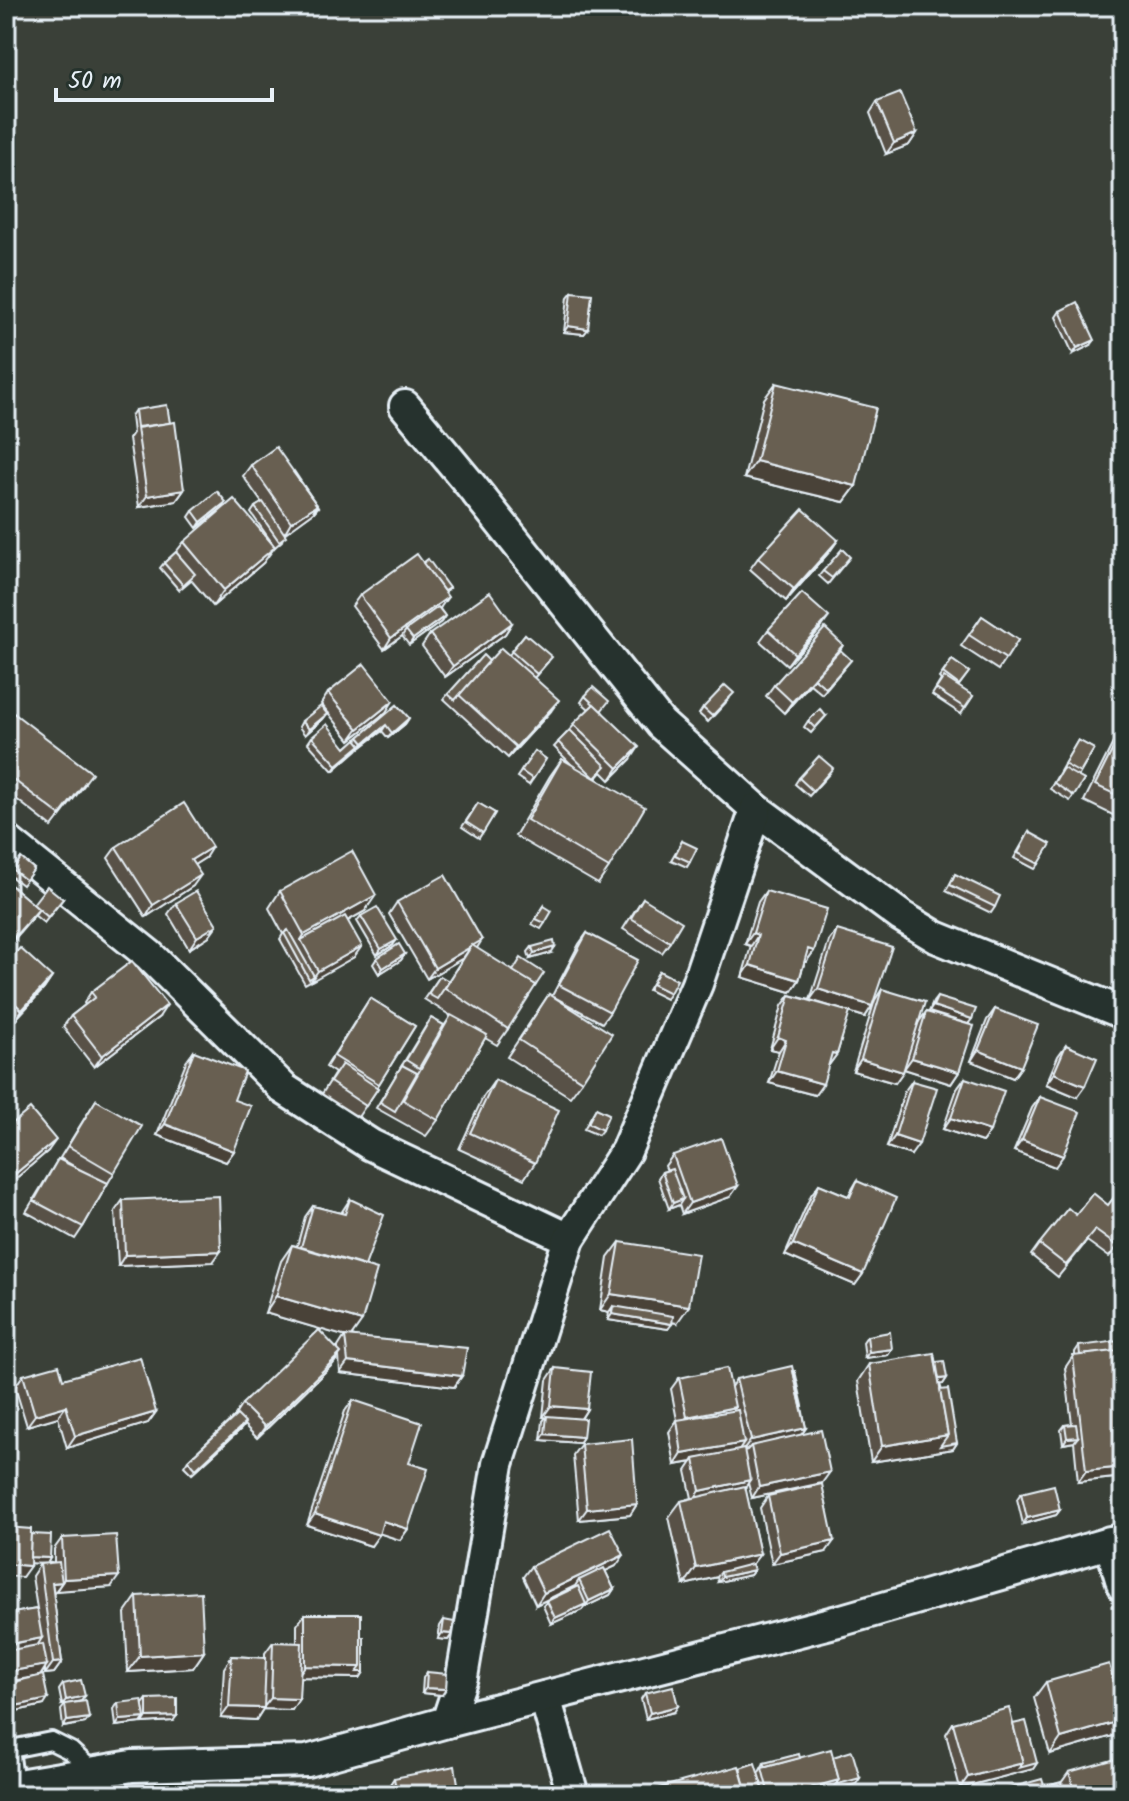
<svg xmlns="http://www.w3.org/2000/svg" width="1129" height="1801" font-family="Kalam,sans-serif">
	<rect width="100%" height="100%" fill="#3a4038"/>
	<filter id="ink" filterUnits="userSpaceOnUse"><feTurbulence type="fractalNoise" baseFrequency=".0125" numOctaves="2"/><feDisplacementMap in="SourceGraphic" scale="16" xChannelSelector="R" yChannelSelector="G"/><feConvolveMatrix kernelMatrix="1 2 1 2 8 2 1 2 1" color-interpolation-filters="sRGB"/></filter>
	<g filter="url(#ink)">
		<g fill="none" stroke-linecap="round" stroke-linejoin="round">
			<!-- service casing -->
			<g stroke="#e8f1f8" stroke-width="22">
				<g id="service">
					<path d="M10 1749 15 1786"/>
					<path d="M6 1750 51 1741 71 1751 95 1773"/>
				</g>
			</g>
			<!-- minor casing -->
			<g stroke="#e8f1f8" stroke-width="36">
				<g id="minor">
					<path d="M405 406 469 483 661 724 756 809 901 916 936 937 1123 1013"/>
					<path d="M6 840 149 955 284 1089 371 1145 569 1239"/>
					<path d="M1110 1542 1123 1586"/>
					<path d="M545 1697 573 1795"/>
					<path d="M447 1722 842 1620 1123 1539"/>
					<path d="M6 1787 132 1766 307 1761 447 1722 462 1677 498 1464 569 1239 626 1151 697 984 756 809"/>
				</g>
			</g>
			<!-- service -->
			<use href="#service" stroke="#26332d" stroke-width="16"/>
			<!-- minor -->
			<use href="#minor" stroke="#26332d" stroke-width="30"/>
		</g>
		<!-- wall -->
		<g fill="#595146" stroke="#e8f1f8" stroke-width="2">
			<path d="M877 102 917 133 909 145 886 154 870 113Z"/>
			<path d="M572 292 588 329 584 334 564 332 568 297Z"/>
			<path d="M1060 311 1091 345 1073 354 1056 317Z"/>
			<path d="M776 383 856 486 844 502 744 478 764 399Z"/>
			<path d="M135 410 170 423 184 490 176 501 139 507 129 439 133 433 131 416Z"/>
			<path d="M251 465 318 507 314 512 284 533 282 541 275 547 251 513 255 507 262 503 243 476Z"/>
			<path d="M222 508 197 528 189 517 193 511Z"/>
			<path d="M838 540 830 551 786 601 750 569 758 558Z"/>
			<path d="M184 542 263 563 213 606 191 580 179 590 160 568 164 563 176 552Z"/>
			<path d="M850 557 828 584 819 576 823 571Z"/>
			<path d="M423 563 449 588 445 593 440 609 445 616 441 622 409 645 402 636 384 649 352 606 360 595Z"/>
			<path d="M982 616 1018 640 998 670 961 646Z"/>
			<path d="M512 623 505 634 445 677 422 646 430 634Z"/>
			<path d="M821 628 787 665 760 641 768 630Z"/>
			<path d="M525 634 548 662 534 678 551 711 508 758 444 699 448 694 489 661 509 655Z"/>
			<path d="M843 645 840 650 851 660 822 694 810 684 784 713 766 696 774 685Z"/>
			<path d="M952 660 969 672 958 687 973 696 961 714 932 695 941 680 939 678Z"/>
			<path d="M328 693 386 712 350 740 321 704Z"/>
			<path d="M585 696 602 711 631 759 610 780 602 772 596 779 609 868 598 884 515 836 550 776 562 759 573 766 554 747 589 709 581 702Z"/>
			<path d="M730 698 708 722 699 714 703 708Z"/>
			<path d="M397 705 409 718 405 724 388 738 382 731 360 748 359 747 333 771 308 743 312 737 346 748Z"/>
			<path d="M6 710 85 784 52 827 6 791Z"/>
			<path d="M327 714 323 719 305 735 299 727 302 721Z"/>
			<path d="M826 716 811 733 804 727 808 721Z"/>
			<path d="M1123 727V820L1084 801 1114 741Z"/>
			<path d="M1078 740 1094 749 1078 777 1084 780 1070 801 1050 789Z"/>
			<path d="M535 751 546 759 529 785 517 777Z"/>
			<path d="M829 774 809 796 795 784 799 778Z"/>
			<path d="M478 803 495 813 479 838 462 827Z"/>
			<path d="M1029 832 1039 864 1035 869 1014 858Z"/>
			<path d="M682 841 690 862 687 867 671 860Z"/>
			<path d="M116 847 205 858 194 865 193 886 146 917 108 858Z"/>
			<path d="M21 858 34 869 22 885 9 875Z"/>
			<path d="M955 874 995 907 991 913 946 891Z"/>
			<path d="M6 881 33 904 63 899 44 923 34 915 6 949Z"/>
			<path d="M280 891 365 911 348 921 354 957 305 984 280 939 283 934 269 908Z"/>
			<path d="M766 891 814 951 806 962H805L799 980 791 992 742 977 751 946 745 944 758 902Z"/>
			<path d="M643 898 670 942 662 953 623 929Z"/>
			<path d="M397 902 482 940 477 948 508 1029 497 1045 485 1038 438 1120 426 1136 376 1108 427 1024 444 1026 451 1016 424 999 440 976 448 981 463 958 427 979 389 914Z"/>
			<path d="M176 903 209 936 189 949 168 914Z"/>
			<path d="M544 906 545 923 541 929 532 924Z"/>
			<path d="M361 916 393 945 377 955 357 921Z"/>
			<path d="M837 930 872 1006 865 1017 849 1012 837 1054 829 1065H828L815 1095 769 1083 779 1051 770 1049 782 1006 790 995 810 1000 829 941Z"/>
			<path d="M587 933 610 1012 602 1023 556 998 582 1081 570 1097 507 1057 549 994 552 996 579 944Z"/>
			<path d="M532 947 551 953 530 959 528 952Z"/>
			<path d="M405 954 401 960 379 974 373 964 377 958Z"/>
			<path d="M6 963 52 977 44 989 14 1021 6 1013Z"/>
			<path d="M659 971 670 993 666 999 648 990Z"/>
			<path d="M882 989 918 1023 926 1012 966 1024 929 1012 933 1002 937 997 969 1024 959 1072 951 1084 904 1069 895 1083 853 1071 875 1000Z"/>
			<path d="M91 992 159 1017 94 1067 63 1027 71 1016 85 1005 84 1003Z"/>
			<path d="M370 998 415 1026 377 1087 378 1088 358 1117 322 1094 335 1073 326 1067Z"/>
			<path d="M995 1009 1021 1067 1013 1078 971 1061 987 1020Z"/>
			<path d="M1066 1045 1077 1097 1046 1084 1058 1056Z"/>
			<path d="M194 1051 234 1100V1151L226 1162 157 1135 186 1062Z"/>
			<path d="M965 1078 990 1131 982 1142 943 1129 957 1089Z"/>
			<path d="M495 1080 535 1163 524 1179 459 1149 483 1097Z"/>
			<path d="M912 1081 911 1155 887 1147 904 1092Z"/>
			<path d="M1040 1097 1055 1167 1014 1151 1032 1108Z"/>
			<path d="M96 1100 114 1173 108 1183 83 1227 75 1239 26 1212 58 1159 84 1172 60 1158Z"/>
			<path d="M596 1108 602 1130 598 1135 584 1129Z"/>
			<path d="M6 1129 48 1151 7 1186 6 1184Z"/>
			<path d="M673 1155 738 1186 730 1197 682 1214 679 1205 669 1209 658 1178 662 1172 667 1171 665 1166Z"/>
			<path d="M857 1181 863 1274 855 1285 785 1255 811 1195 819 1184 848 1196Z"/>
			<path d="M1123 1186V1240L1109 1257 1087 1241 1058 1277 1031 1255 1039 1244 1076 1215 1108 1205Z"/>
			<path d="M350 1199 364 1266 352 1336 462 1376 454 1387 340 1373 339 1356 333 1364 257 1438 244 1425 241 1429 192 1474 184 1466 188 1460 235 1416V1415L242 1404 338 1349V1347L345 1336 265 1313 281 1261 292 1245 297 1246 305 1217 313 1206 341 1213Z"/>
			<path d="M123 1200 213 1262 118 1266 115 1211Z"/>
			<path d="M620 1242 677 1323 672 1322 668 1329 608 1320 609 1312 600 1310 608 1258Z"/>
			<path d="M867 1336 892 1349 888 1355 865 1358 863 1342Z"/>
			<path d="M1079 1346 1123 1350V1477L1078 1482 1074 1442 1063 1444 1061 1430 1065 1425 1072 1424 1065 1368 1073 1356H1075V1352Z"/>
			<path d="M936 1362 947 1378 943 1384H940L957 1443 953 1449 871 1462 858 1381 869 1364Z"/>
			<path d="M555 1368 587 1409 581 1419 583 1437 579 1443 541 1440 543 1421 546 1417H543L547 1380Z"/>
			<path d="M23 1375 63 1379 156 1412 148 1423 67 1448 58 1417 27 1426 15 1387Z"/>
			<path d="M679 1378 731 1387 736 1379 802 1407 806 1428 801 1435 822 1483 752 1498 748 1483 745 1488 760 1554 752 1564 754 1570 750 1575 718 1582 717 1577 684 1585 669 1517 681 1501 692 1498 686 1471 692 1462 675 1465 669 1432 677 1420 671 1389Z"/>
			<path d="M353 1400 409 1463 408 1529 400 1540 379 1533 371 1546 307 1525 345 1411Z"/>
			<path d="M581 1444 637 1504 630 1515 579 1520 573 1455Z"/>
			<path d="M1021 1493 1060 1510 1056 1515 1023 1524 1017 1499Z"/>
			<path d="M768 1496 826 1552 772 1564 760 1508Z"/>
			<path d="M31 1536 50 1558 47 1564 54 1562V1549L62 1538 111 1587 56 1590 53 1593 62 1662 54 1673 45 1674V1669L40 1676 44 1705 11 1712 6 1687 9 1683 34 1677 6 1682V1614L37 1609 32 1576 40 1564H46L30 1563 22 1577Z"/>
			<path d="M531 1566H616L605 1571 614 1589 610 1595 585 1607V1606L582 1610 551 1624 543 1606 547 1601 576 1587 575 1586 536 1605 523 1577Z"/>
			<path d="M137 1596 204 1652 193 1668 128 1672 125 1613Z"/>
			<path d="M305 1614 361 1637 364 1672 360 1678 300 1677 292 1710 263 1709 256 1720 221 1718 224 1668 232 1656 265 1658V1653L273 1642 297 1643V1625Z"/>
			<path d="M444 1620 452 1634 448 1640 438 1639 440 1626Z"/>
			<path d="M427 1672 442 1695 422 1693 423 1678Z"/>
			<path d="M1046 1682 1113 1736 1050 1754 1034 1698Z"/>
			<path d="M63 1684 85 1696 81 1701 89 1718 85 1723 63 1727 61 1710 65 1705H62L59 1690Z"/>
			<path d="M645 1693 674 1712 646 1719 641 1699Z"/>
			<path d="M147 1699 173 1721 143 1723V1720L141 1723 116 1726 114 1709 118 1703 143 1704Z"/>
			<path d="M953 1723 1013 1724 1037 1763 1033 1769 960 1788 946 1734Z"/>
			<path d="M833 1757 860 1778 856 1784 827 1792V1795H633L740 1768 758 1774 764 1763 800 1758Z"/>
			<path d="M1069 1772 1123 1795H985L1061 1783Z"/>
			<path d="M394 1778 460 1795H383Z"/>
		</g>
		<!-- shaded-wall -->
		<g fill="#484239" stroke="#e8f1f8" stroke-width="2">
			<path d="M917 133 909 145 886 154 894 143Z"/>
			<path d="M568 326 588 329 584 334 564 332Z"/>
			<path d="M1095 340 1091 345 1073 354 1077 348Z"/>
			<path d="M756 461 856 486 844 502 744 478Z"/>
			<path d="M184 490 176 501 139 507 147 496Z"/>
			<path d="M226 502 222 508 197 528 201 522Z"/>
			<path d="M317 505 318 507 314 512 284 534 291 522Z"/>
			<path d="M838 540 830 551 786 601 794 589Z"/>
			<path d="M275 547 263 563 213 606 224 590Z"/>
			<path d="M448 597 440 608 408 632 406 630 402 636 384 649 391 638Z"/>
			<path d="M445 616 441 622 409 645 413 639Z"/>
			<path d="M829 617 821 628 787 665 795 654Z"/>
			<path d="M512 623 505 634 445 677 453 666Z"/>
			<path d="M843 645 836 656 814 678 784 713 792 702Z"/>
			<path d="M559 700 551 711 508 758 516 747Z"/>
			<path d="M393 701 386 712 350 740 358 729Z"/>
			<path d="M327 714 323 719 305 735 309 729Z"/>
			<path d="M409 718 405 724 388 738 392 733Z"/>
			<path d="M386 725 382 731 360 748 364 743Z"/>
			<path d="M361 745 357 750 333 771 337 765Z"/>
			<path d="M639 747 631 759 610 780 618 768Z"/>
			<path d="M212 847 205 858 183 872 191 860Z"/>
			<path d="M201 875 193 886 146 917 153 905Z"/>
			<path d="M376 895 365 911 304 945 301 940 304 935Z"/>
			<path d="M39 909 31 920 6 949 8 944Z"/>
			<path d="M217 925 209 936 189 949 197 937Z"/>
			<path d="M753 933 758 935 751 946 745 944Z"/>
			<path d="M397 940 393 945 377 955 381 949Z"/>
			<path d="M362 946 354 957 310 982 318 971Z"/>
			<path d="M471 947 463 958 427 979 435 968Z"/>
			<path d="M555 947 551 953 530 959 534 953Z"/>
			<path d="M808 949 814 951 806 962 801 961Z"/>
			<path d="M405 954 401 960 379 974 383 968Z"/>
			<path d="M750 965 799 980 791 992 742 977Z"/>
			<path d="M52 977 44 989 14 1021 22 1010Z"/>
			<path d="M818 989 872 1006 865 1017 810 1000Z"/>
			<path d="M167 1005 159 1017 94 1067 102 1056Z"/>
			<path d="M933 1006 972 1019 968 1024 929 1012Z"/>
			<path d="M778 1037 786 1040 779 1051 770 1049Z"/>
			<path d="M978 1050 1021 1067 1013 1078 971 1061Z"/>
			<path d="M832 1053 837 1054 829 1065 824 1064Z"/>
			<path d="M912 1058 959 1072 951 1084 904 1069Z"/>
			<path d="M861 1059 903 1072 895 1083 853 1071Z"/>
			<path d="M777 1071 823 1084 815 1095 769 1083Z"/>
			<path d="M1054 1073 1085 1086 1077 1097 1046 1084Z"/>
			<path d="M951 1118 990 1131 982 1142 943 1129Z"/>
			<path d="M165 1124 234 1151 226 1162 157 1135Z"/>
			<path d="M895 1136 919 1144 911 1155 887 1147Z"/>
			<path d="M56 1140 48 1151 7 1186 15 1174Z"/>
			<path d="M1022 1140 1063 1156 1055 1167 1014 1151Z"/>
			<path d="M738 1186 730 1197 682 1214 690 1203Z"/>
			<path d="M683 1199 679 1205 669 1209 673 1203Z"/>
			<path d="M793 1244 863 1274 855 1285 785 1255Z"/>
			<path d="M221 1251 213 1262 118 1266 125 1255Z"/>
			<path d="M611 1294 689 1306 677 1323 612 1312 613 1306 609 1312 600 1310Z"/>
			<path d="M276 1296 362 1321 350 1338 265 1313Z"/>
			<path d="M612 1314 672 1324 668 1329 608 1320Z"/>
			<path d="M892 1349 888 1355 865 1358 869 1352Z"/>
			<path d="M341 1353 333 1364 257 1438 265 1427Z"/>
			<path d="M348 1362 462 1376 454 1387 340 1373Z"/>
			<path d="M947 1378 943 1384 926 1386 930 1381Z"/>
			<path d="M66 1406 58 1417 27 1426 35 1415Z"/>
			<path d="M551 1406 587 1409 580 1420 543 1417Z"/>
			<path d="M735 1407 727 1418 679 1428 687 1417Z"/>
			<path d="M156 1412 148 1423 67 1448 75 1436Z"/>
			<path d="M245 1423 241 1429 192 1474 196 1469Z"/>
			<path d="M806 1428 798 1439 751 1446 747 1450 743 1451 751 1440Z"/>
			<path d="M545 1434 583 1437 579 1443 541 1440Z"/>
			<path d="M948 1435 957 1443 953 1449 871 1462 882 1446Z"/>
			<path d="M1078 1437 1074 1442 1063 1444 1067 1438Z"/>
			<path d="M744 1443 736 1455 694 1459 692 1462 675 1465 682 1454Z"/>
			<path d="M1123 1467V1477L1078 1482 1086 1471Z"/>
			<path d="M830 1472 822 1483 752 1498 759 1487Z"/>
			<path d="M750 1480 743 1491 692 1502 700 1491Z"/>
			<path d="M637 1504 630 1515 579 1520 587 1509Z"/>
			<path d="M1060 1510 1056 1515 1023 1524 1027 1518Z"/>
			<path d="M315 1514 379 1535 371 1546 307 1525Z"/>
			<path d="M383 1521 408 1529 400 1540 375 1532Z"/>
			<path d="M834 1541 826 1552 772 1564 780 1553Z"/>
			<path d="M760 1554 748 1570 721 1572 717 1577 684 1585 696 1568Z"/>
			<path d="M624 1555 616 1566 581 1583 579 1580 575 1586 536 1605 544 1593Z"/>
			<path d="M30 1557 50 1558 47 1564 26 1563Z"/>
			<path d="M6 1564 30 1566 22 1577 6 1576Z"/>
			<path d="M754 1570 750 1575 718 1582 722 1577Z"/>
			<path d="M119 1576 111 1587 56 1591 64 1579Z"/>
			<path d="M62 1582 54 1593 52 1583Z"/>
			<path d="M614 1589 610 1595 585 1607 589 1601Z"/>
			<path d="M586 1604 582 1610 551 1624 555 1618Z"/>
			<path d="M442 1633 452 1634 448 1640 438 1639Z"/>
			<path d="M42 1638 35 1649 6 1654V1649L10 1644Z"/>
			<path d="M204 1652 193 1668 128 1672 140 1656Z"/>
			<path d="M62 1662 54 1673 45 1674 53 1663Z"/>
			<path d="M47 1665 40 1676 6 1682V1672Z"/>
			<path d="M305 1666 361 1667 364 1672 360 1678 297 1677Z"/>
			<path d="M426 1688 446 1689 442 1695 422 1693Z"/>
			<path d="M85 1696 81 1701 62 1705 66 1700Z"/>
			<path d="M271 1698 299 1699 292 1710 263 1709 256 1720 221 1718 229 1707 263 1708Z"/>
			<path d="M48 1699 44 1705 11 1712 15 1706Z"/>
			<path d="M678 1706 674 1712 646 1719 650 1713Z"/>
			<path d="M177 1716 173 1721 143 1723 147 1717Z"/>
			<path d="M89 1718 85 1723 63 1727 67 1721Z"/>
			<path d="M145 1718 141 1723 116 1726 120 1720Z"/>
			<path d="M1123 1720V1723L1113 1736 1050 1754 1061 1738Z"/>
			<path d="M1023 1763H1037L1033 1769 960 1788 968 1777Z"/>
			<path d="M860 1778 856 1784 817 1795H784L839 1780Z"/>
		</g>
		<!-- building -->
		<g fill="#675e51" stroke="#e8f1f8" stroke-width="2">
			<path d="M900 93 917 133 894 143 877 102Z"/>
			<path d="M572 292 592 294 588 329 568 326Z"/>
			<path d="M1077 302 1095 340 1077 348 1060 311Z"/>
			<path d="M776 383 876 408 856 486 756 461Z"/>
			<path d="M167 405 170 423 137 427 135 410Z"/>
			<path d="M175 422 184 490 147 496 137 428Z"/>
			<path d="M276 447 317 505 291 522 251 465Z"/>
			<path d="M294 471 318 507 313 511 317 505 293 472Z"/>
			<path d="M217 491 226 502 201 522 193 511Z"/>
			<path d="M234 499 275 547 224 590 184 542Z"/>
			<path d="M263 502 286 536 279 541 255 507Z"/>
			<path d="M803 509 838 540 794 589 758 558Z"/>
			<path d="M842 549 850 557 832 578 823 571Z"/>
			<path d="M176 552 195 574 183 585 164 563Z"/>
			<path d="M417 554 448 597 391 638 360 595Z"/>
			<path d="M428 559 449 588 444 591 423 563Z"/>
			<path d="M490 592 512 623 453 666 430 634Z"/>
			<path d="M802 593 829 617 795 654 768 630Z"/>
			<path d="M438 607 445 616 413 639 406 630Z"/>
			<path d="M982 616 1018 640 1006 659 969 635Z"/>
			<path d="M825 628 843 645 792 702 774 685Z"/>
			<path d="M525 634 552 657 537 674 511 651Z"/>
			<path d="M501 648 559 700 516 747 458 694Z"/>
			<path d="M840 650 851 660 826 688 814 678Z"/>
			<path d="M483 655 489 661 455 700 448 694Z"/>
			<path d="M952 660 969 672 959 685 943 673Z"/>
			<path d="M364 664 393 701 358 729 328 693Z"/>
			<path d="M944 677 973 696 965 708 936 689Z"/>
			<path d="M725 685 734 693 712 716 703 708Z"/>
			<path d="M593 687 609 701 601 711 585 696Z"/>
			<path d="M594 704 639 747 618 768 573 724Z"/>
			<path d="M397 705 409 718 392 733 386 725 364 743 359 737Z"/>
			<path d="M321 706 327 714 309 729 302 721Z"/>
			<path d="M7 708 92 773 60 815 6 774Z"/>
			<path d="M820 709 826 716 815 728 808 721Z"/>
			<path d="M327 724 346 748 356 739 361 745 337 765 312 737Z"/>
			<path d="M1123 729V798L1095 785Z"/>
			<path d="M570 730 606 766 595 778 558 742Z"/>
			<path d="M1078 740 1094 749 1080 773 1064 764Z"/>
			<path d="M535 751 546 759 533 779 521 771Z"/>
			<path d="M819 756 833 768 813 791 799 778Z"/>
			<path d="M562 759 645 807 609 868 527 820Z"/>
			<path d="M1063 768 1084 780 1074 796 1054 783Z"/>
			<path d="M184 803 212 847 191 860 201 875 153 905 116 847Z"/>
			<path d="M478 803 495 813 483 833 466 822Z"/>
			<path d="M1029 832 1051 844 1039 864 1018 853Z"/>
			<path d="M682 841 697 848 690 862 675 855Z"/>
			<path d="M352 851 376 895 304 935 280 891Z"/>
			<path d="M21 858 34 869 26 880 13 870Z"/>
			<path d="M955 874 1000 896 995 907 950 885Z"/>
			<path d="M445 875 482 940 435 968 397 902Z"/>
			<path d="M6 881 39 909 8 944 6 942Z"/>
			<path d="M47 886 63 899 48 917 33 904Z"/>
			<path d="M196 891 217 925 197 937 176 903Z"/>
			<path d="M766 891 827 909 814 951 808 949 799 980 750 965 758 935 753 933Z"/>
			<path d="M643 898 682 922 670 942 631 918Z"/>
			<path d="M544 906 552 911 545 923 536 919Z"/>
			<path d="M377 907 397 940 381 949 361 916Z"/>
			<path d="M345 916 362 946 318 971 301 940Z"/>
			<path d="M288 930 314 976 309 979 284 933Z"/>
			<path d="M837 930 892 947 872 1006 818 989Z"/>
			<path d="M587 933 638 960 610 1012 559 985Z"/>
			<path d="M554 941 555 947 534 953 532 947Z"/>
			<path d="M399 944 405 954 383 968 377 958Z"/>
			<path d="M472 945 536 985 508 1029 445 988Z"/>
			<path d="M20 948 52 977 22 1010 6 995V963Z"/>
			<path d="M521 958 544 973 536 985 513 971Z"/>
			<path d="M132 961 167 1005 102 1056 71 1016 95 997 91 992Z"/>
			<path d="M659 971 677 980 670 993 652 984Z"/>
			<path d="M440 976 449 981 437 999 428 994Z"/>
			<path d="M882 989 925 1002 903 1072 861 1059Z"/>
			<path d="M549 994 612 1034 582 1081 519 1040Z"/>
			<path d="M790 995 850 1012 837 1054 832 1053 823 1084 777 1071 786 1040 778 1037Z"/>
			<path d="M937 997 976 1009 972 1019 933 1006Z"/>
			<path d="M370 998 415 1026 379 1084 334 1056Z"/>
			<path d="M995 1009 1038 1025 1021 1067 978 1050Z"/>
			<path d="M926 1012 974 1026 959 1072 912 1058Z"/>
			<path d="M451 1015 487 1035 438 1120 403 1100Z"/>
			<path d="M431 1018 444 1025 419 1068 406 1060Z"/>
			<path d="M1066 1045 1097 1058 1085 1086 1054 1073Z"/>
			<path d="M194 1051 245 1071 234 1100 251 1106 234 1151 165 1124Z"/>
			<path d="M342 1064 378 1088 366 1106 330 1082Z"/>
			<path d="M402 1065 417 1073 395 1111 380 1102Z"/>
			<path d="M965 1078 1004 1091 990 1131 951 1118Z"/>
			<path d="M495 1080 559 1110 535 1163 470 1133Z"/>
			<path d="M912 1081 937 1088 919 1144 895 1136Z"/>
			<path d="M1040 1097 1080 1112 1063 1156 1022 1140Z"/>
			<path d="M96 1100 142 1126 114 1173 68 1146Z"/>
			<path d="M596 1108 609 1114 602 1130 588 1123Z"/>
			<path d="M30 1109 56 1140 15 1174 6 1164V1129Z"/>
			<path d="M721 1138 738 1186 690 1203 673 1155Z"/>
			<path d="M58 1159 108 1183 83 1227 34 1201Z"/>
			<path d="M672 1169 683 1199 673 1203 662 1172Z"/>
			<path d="M857 1181 896 1198 863 1274 793 1244 819 1184 850 1197Z"/>
			<path d="M1123 1186V1238L1117 1246 1095 1230 1066 1265 1039 1244 1068 1208 1076 1215 1093 1193 1108 1205Z"/>
			<path d="M219 1196 221 1251 125 1255 123 1200Z"/>
			<path d="M350 1199 384 1215 365 1266 301 1247 313 1206 345 1214Z"/>
			<path d="M620 1242 698 1254 689 1306 611 1294Z"/>
			<path d="M292 1245 377 1270 362 1321 276 1296Z"/>
			<path d="M613 1306 673 1316 672 1324 612 1314Z"/>
			<path d="M319 1330 341 1353 265 1427 242 1404Z"/>
			<path d="M890 1332 892 1349 869 1352 867 1336Z"/>
			<path d="M345 1336 467 1348 462 1376 348 1362Z"/>
			<path d="M1118 1341 1119 1351 1080 1355 1079 1346Z"/>
			<path d="M1123 1350V1467L1086 1471 1073 1356Z"/>
			<path d="M934 1353 948 1435 882 1446 869 1364Z"/>
			<path d="M140 1357 156 1412 75 1436 66 1406 35 1415 23 1375 59 1365 63 1379Z"/>
			<path d="M944 1361 947 1378 939 1379 936 1362Z"/>
			<path d="M792 1366 806 1428 751 1440 736 1379Z"/>
			<path d="M555 1368 591 1372 587 1409 551 1406Z"/>
			<path d="M727 1368 735 1407 687 1417 679 1378Z"/>
			<path d="M793 1371H795L803 1406H801Z"/>
			<path d="M948 1389 957 1443 940 1446 948 1435 940 1390Z"/>
			<path d="M353 1400 422 1423 409 1463 428 1469 408 1529 383 1521 379 1535 315 1514Z"/>
			<path d="M738 1410 744 1443 682 1454 677 1420Z"/>
			<path d="M237 1415 245 1423 196 1469 188 1460Z"/>
			<path d="M547 1416 585 1419 583 1437 545 1434Z"/>
			<path d="M1076 1424 1078 1437 1067 1438 1065 1425Z"/>
			<path d="M821 1430 830 1472 759 1487 751 1446Z"/>
			<path d="M632 1439 637 1504 587 1509 581 1444Z"/>
			<path d="M744 1449 750 1480 700 1491 694 1459Z"/>
			<path d="M822 1484 834 1541 780 1553 768 1496Z"/>
			<path d="M1054 1485 1060 1510 1027 1518 1021 1493Z"/>
			<path d="M745 1486 760 1554 696 1568 681 1501Z"/>
			<path d="M6 1527 31 1529 30 1566 6 1564Z"/>
			<path d="M610 1528 624 1555 544 1593 531 1566Z"/>
			<path d="M31 1534 51 1535 50 1558 30 1557Z"/>
			<path d="M116 1535 119 1576 64 1579 62 1538Z"/>
			<path d="M59 1562 62 1582 52 1583 62 1662 53 1663 40 1564Z"/>
			<path d="M752 1564 754 1570 722 1577 721 1572Z"/>
			<path d="M604 1568 614 1589 589 1601 579 1580Z"/>
			<path d="M578 1586 586 1604 555 1618 547 1601Z"/>
			<path d="M201 1592 204 1652 140 1656 137 1596Z"/>
			<path d="M37 1609 42 1638 10 1644 6 1624V1614Z"/>
			<path d="M305 1614H361V1667L305 1666Z"/>
			<path d="M444 1620 454 1622 452 1634 442 1633Z"/>
			<path d="M361 1637H364V1672H357L361 1667Z"/>
			<path d="M273 1642 302 1643 299 1699 271 1698Z"/>
			<path d="M43 1644 47 1665 6 1672V1651Z"/>
			<path d="M232 1656 266 1658 264 1708 229 1707Z"/>
			<path d="M1109 1664 1123 1713V1720L1061 1738 1046 1682Z"/>
			<path d="M427 1672 447 1674 446 1689 426 1688Z"/>
			<path d="M43 1675 48 1699 15 1706 9 1683Z"/>
			<path d="M81 1680 85 1696 66 1700 63 1684Z"/>
			<path d="M673 1686 678 1706 650 1713 645 1693Z"/>
			<path d="M177 1698V1716L147 1717V1699Z"/>
			<path d="M142 1700 145 1718 120 1720 118 1703Z"/>
			<path d="M86 1701 89 1718 67 1721 65 1704Z"/>
			<path d="M1009 1708 1023 1763 968 1777 953 1723Z"/>
			<path d="M1026 1721 1037 1763 1019 1768 1023 1763 1013 1724Z"/>
			<path d="M831 1749 839 1780 784 1795H769L762 1768Z"/>
			<path d="M852 1751 860 1778 835 1785 839 1780 833 1757Z"/>
			<path d="M799 1754 800 1758 766 1767 764 1763Z"/>
			<path d="M1123 1757V1795H1076L1069 1772Z"/>
			<path d="M755 1763 765 1795 747 1794 740 1768Z"/>
			<path d="M455 1766 460 1795H397L394 1778Z"/>
			<path d="M739 1766 747 1794 633 1795Z"/>
			<path d="M1042 1779 1047 1795H985Z"/>
			<path d="M1061 1782 1064 1795H1047L1044 1787Z"/>
			<path d="M825 1788 827 1795H801Z"/>
			<path d="M846 1788 847 1793 833 1795 832 1792Z"/>
			<path d="M852 1792 853 1795H840Z"/>
		</g>
	</g>
	<!-- margin -->
	<rect width="1129" height="1801" fill="none" stroke="#26332d" stroke-width="32"/>
	<rect x="16" y="16" width="1097" height="1769" fill="none" stroke="#e8f1f8" stroke-width="3" filter="url(#ink)"/>
	<!-- scale -->
	<path d="M56 88v12h216v-12" fill="none" stroke="#e8f1f8" stroke-width="4"/>
	<text x="68" y="88" font-size="24" fill="#e8f1f8" stroke="#26332d" stroke-width="6" paint-order="stroke">50 m</text>
</svg>
